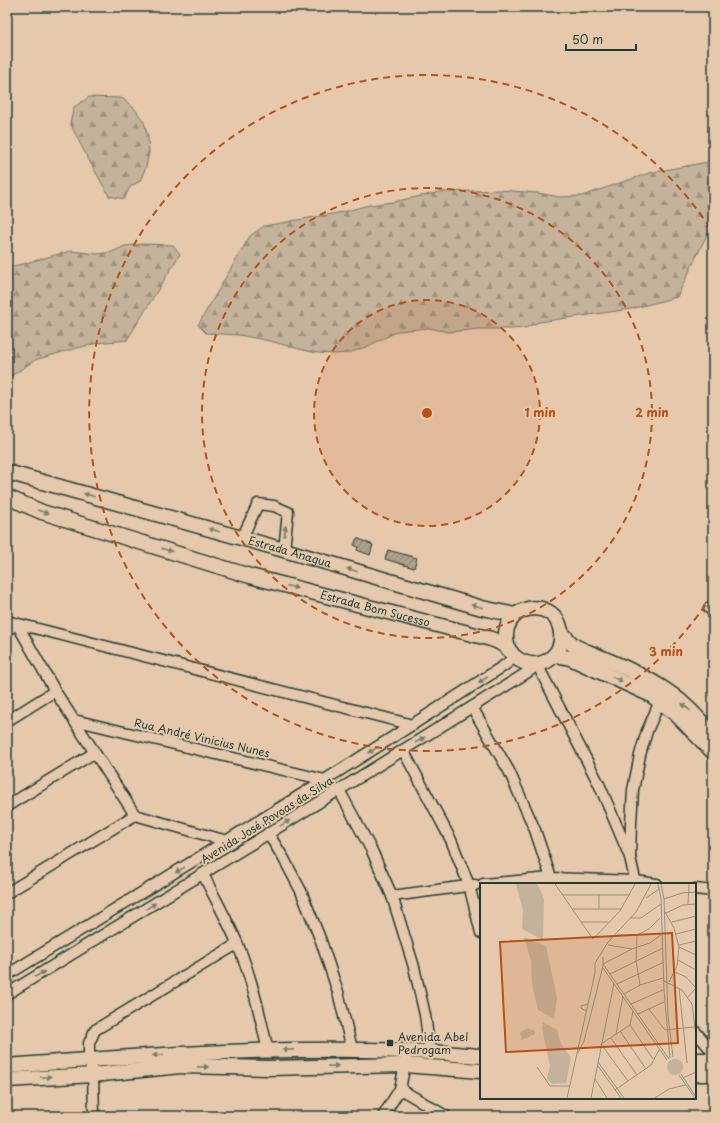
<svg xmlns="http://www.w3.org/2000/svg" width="720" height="1123" font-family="'Playpen Sans',sans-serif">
	<defs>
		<pattern id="forest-firs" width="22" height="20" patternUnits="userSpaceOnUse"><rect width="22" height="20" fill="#c5b29a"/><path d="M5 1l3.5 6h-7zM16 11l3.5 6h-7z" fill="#9f927e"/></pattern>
		<pattern id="building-hatch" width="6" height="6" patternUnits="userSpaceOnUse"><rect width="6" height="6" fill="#aea28b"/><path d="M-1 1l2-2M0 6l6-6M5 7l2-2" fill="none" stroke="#8d8572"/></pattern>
	</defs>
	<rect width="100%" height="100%" fill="#e6c9ad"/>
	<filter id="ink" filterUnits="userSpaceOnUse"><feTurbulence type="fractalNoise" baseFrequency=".025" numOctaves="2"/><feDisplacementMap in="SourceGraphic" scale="8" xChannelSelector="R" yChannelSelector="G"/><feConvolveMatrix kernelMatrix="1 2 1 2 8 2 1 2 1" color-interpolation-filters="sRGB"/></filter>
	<g filter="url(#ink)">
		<!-- forest -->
		<g fill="url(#forest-firs)" stroke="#727867">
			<path d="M89 97 122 98 135 109 144 122 148 137 149 153 146 167 140 181 130 187 124 199 109 196 85 153 70 123 74 107Z"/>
			<path d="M713 161V222L677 297 631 309 539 322 525 328 510 329H479L448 332 429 328 398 331 368 346 349 353 333 354 318 353 303 350 270 341 239 335 206 333 198 325 250 236 264 226 343 212 369 205 393 202 440 192 499 190 538 193 560 197 582 196 649 173Z"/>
			<path d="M143 244 173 245 180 254 127 340 97 343 66 351 35 360 7 379V267L23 264 55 255 71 251 97 254 112 252 125 246Z"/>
		</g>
		<!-- building -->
		<g fill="url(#building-hatch)" stroke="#1f3d34">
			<path d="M357 538 373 545 370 555 357 550 358 547 354 545Z"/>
			<path d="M388 550 417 558 414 568 385 559Z"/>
		</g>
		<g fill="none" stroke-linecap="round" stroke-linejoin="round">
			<!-- street casing -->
			<g stroke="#1f3d34" stroke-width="13">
				<g id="street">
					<path d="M242 538 258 504 274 506 288 512 284 550"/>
					<path d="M713 605 709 608 713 612"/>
					<path d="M7 621 413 725"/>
					<path d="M7 630 17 624 55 691 135 815"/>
					<path d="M472 707 509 771 535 830 553 884"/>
					<path d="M74 720 325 780"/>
					<path d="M7 721 55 691"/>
					<path d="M403 750 451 840 469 885 481 933"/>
					<path d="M339 790 372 851 392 896 414 967 425 1015 430 1052"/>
					<path d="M7 806 94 753"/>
					<path d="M268 833 284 859 301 891 321 941 338 992 352 1049"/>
					<path d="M203 874C214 897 228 921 238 945 252 979 260 1015 268 1051"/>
					<path d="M483 884 551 878 635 881 657 884"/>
					<path d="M636 884 630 857 631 823 633 790 640 755 647 731 660 701"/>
					<path d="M695 889 713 891"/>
					<path d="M7 893 135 815 227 841"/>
					<path d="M392 896 475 885"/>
					<path d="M7 975C174 873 341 772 505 665L510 661 514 656"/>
					<path d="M7 994 339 790 528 672 538 664 541 672 599 784 630 857"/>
					<path d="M695 1031 713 1052"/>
					<path d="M400 1089 446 1116"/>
					<path d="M94 1116 93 1075 89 1060V1043L95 1030 237 944"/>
					<path d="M383 1116 400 1089 406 1059"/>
				</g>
			</g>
			<!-- secondary casing -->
			<g stroke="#1f3d34" stroke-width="17">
				<g id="secondary">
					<path id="s1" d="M7 472 284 550 482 608 515 615"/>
					<path id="s2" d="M7 497 42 512 250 576 491 639C497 641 503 644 507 648 510 650 512 655 515 657 526 666 541 667 551 658 559 652 562 643 561 633 557 593 494 604 508 648"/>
					<path d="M561 632 571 643 576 647C607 660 639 672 667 691 685 703 699 719 713 735"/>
					<path d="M555 655 570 658 651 695 676 714 713 752"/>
					<path d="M695 1060H713"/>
					<path d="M7 1066C148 1055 289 1045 430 1052 447 1053 464 1055 481 1056"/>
					<path d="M695 1074H713"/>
					<path d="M7 1080 93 1075 180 1066 267 1068 405 1065 481 1071"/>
				</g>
			</g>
			<!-- street -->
			<use href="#street" stroke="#e6c9ad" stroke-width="10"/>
			<!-- secondary -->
			<use href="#secondary" stroke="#e6c9ad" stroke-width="14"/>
		</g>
		<!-- one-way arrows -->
		<defs><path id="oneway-solid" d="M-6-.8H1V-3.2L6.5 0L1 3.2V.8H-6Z"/></defs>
		<g fill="#797c6a">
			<use href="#oneway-solid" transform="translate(89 495) rotate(-164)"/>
			<use href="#oneway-solid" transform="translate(43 512) rotate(20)"/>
			<use href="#oneway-solid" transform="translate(214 530) rotate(-164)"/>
			<use href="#oneway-solid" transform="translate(285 531) rotate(-83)"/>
			<use href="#oneway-solid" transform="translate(167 550) rotate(17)"/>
			<use href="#oneway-solid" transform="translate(352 570) rotate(-164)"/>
			<use href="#oneway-solid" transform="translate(292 587) rotate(15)"/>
			<use href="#oneway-solid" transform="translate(477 606) rotate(-164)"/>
			<use href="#oneway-solid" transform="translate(617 679) rotate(25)"/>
			<use href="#oneway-solid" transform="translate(483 680) rotate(147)"/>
			<use href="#oneway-solid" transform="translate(686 707) rotate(-138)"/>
			<use href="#oneway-solid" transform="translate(420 740) rotate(-32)"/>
			<use href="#oneway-solid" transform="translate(373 750) rotate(148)"/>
			<use href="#oneway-solid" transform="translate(285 823) rotate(-31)"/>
			<use href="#oneway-solid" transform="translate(180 870) rotate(149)"/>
			<use href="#oneway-solid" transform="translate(151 906) rotate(-32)"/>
			<use href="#oneway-solid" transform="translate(40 974) rotate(-31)"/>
			<use href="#oneway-solid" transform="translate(288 1050) rotate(179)"/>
			<use href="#oneway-solid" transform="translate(158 1055) rotate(176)"/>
			<use href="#oneway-solid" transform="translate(333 1066) rotate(-1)"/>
			<use href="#oneway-solid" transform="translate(203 1067) rotate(1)"/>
			<use href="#oneway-solid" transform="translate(46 1077) rotate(-3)"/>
		</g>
	</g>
	<!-- distance rings -->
	<circle cx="427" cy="413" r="113" fill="#b65216" fill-opacity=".12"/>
	<g fill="none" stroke="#b65216" stroke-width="2" stroke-dasharray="7 5">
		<circle cx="427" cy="413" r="113"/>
		<circle cx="427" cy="413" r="225"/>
		<path d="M712 595A338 338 0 1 1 712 231"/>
	</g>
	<!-- markers -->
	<rect fill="#1f3d34" stroke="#e6c9ad" stroke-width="1.5" x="386" y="1039" width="8" height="8" rx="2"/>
	<g text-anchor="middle" stroke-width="4" stroke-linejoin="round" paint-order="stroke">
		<!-- street labels -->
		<g font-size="11" fill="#1f3d34" stroke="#e6c9ad">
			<text dy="4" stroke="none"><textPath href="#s1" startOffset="294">Estrada Anagua</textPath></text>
			<text dy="4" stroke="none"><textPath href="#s2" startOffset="385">Estrada Bom Sucesso</textPath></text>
			<text transform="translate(202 738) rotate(13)" y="4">Rua André Vinicius Nunes</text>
			<text transform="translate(267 820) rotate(-32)" y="4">Avenida José Povoas da Silva</text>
		</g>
		<!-- poi labels -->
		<g font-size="11" fill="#1f3d34" stroke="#e6c9ad" text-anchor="start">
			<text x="398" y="1041">Avenida Abel<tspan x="398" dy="13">Pedrogam</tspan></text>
		</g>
	</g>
	<!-- overview -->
	<g transform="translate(480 883)">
		<rect width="216" height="216" fill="#e6c9ad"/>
		<path d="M36 1H57L61 8 64 16 63 57 42 46 43 27ZM44 54 66 63 77 115 74 136 58 127 52 100 51 78ZM63 139 77 147 81 161 91 174 86 200 73 201 67 196 70 183 62 145ZM48 145 55 148V151L42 157 40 149Z" fill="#c5b29a"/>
		<path d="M187 184a8 8 0 1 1 16 0a8 8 0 1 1-16 0Z" fill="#c5b29a"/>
		<path fill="none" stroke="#96917d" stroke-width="1" d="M75 1 113 56 140 28 155 1M178 1 181 15 184 107 190 175M181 1 184 16 188 133 193 174M83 12H150M119 12V26M166 15 179 6M184 16 202 10 216 9M208 21 209 1M93 26H141M185 29 194 45 199 64 197 83 189 99M184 31 203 22 216 21M151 35H161L181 21M102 39H128M192 39 216 33M196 51 216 46M137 52H157L169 46 180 35M157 52 156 78 160 102M128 62 152 66 170 60 182 51M199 62 216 58M199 64 216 72M152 66 123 81 189 176M198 77 216 87M123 85 187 177M195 89 206 94 216 105M130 91 183 65M184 98 202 107 212 121 216 154M137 101 184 79M199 105 207 180M144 111 160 102 183 95M208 114 216 105M151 121 183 107M168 125 185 147 214 144M106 128 101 125V123L108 121M153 128 150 142 173 176M158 131 184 119M140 148 166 186M136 151 143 113M131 155 157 192M98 170 104 158 123 83V74M118 179 144 215M118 183 141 215M57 184 70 203H89M201 191 216 214M199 192 215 215M203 195 216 189M115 196 127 215M148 198 121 161 150 142M135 207 171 182 179 167M87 215 115 90V80L128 59 156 29 171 1M111 215 134 100M175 215 189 206 205 202"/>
		<path fill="#b65216" fill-opacity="0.15" stroke="#b65216" stroke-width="2" d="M192 50 198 160 26 169 20 59Z"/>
		<rect width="216" height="216" fill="none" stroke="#1f3d34" stroke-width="2"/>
	</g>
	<circle cx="427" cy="413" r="6" fill="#b65216" stroke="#e6c9ad" stroke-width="2"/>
	<g font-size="12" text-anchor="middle" font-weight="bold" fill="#b65216" stroke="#e6c9ad" stroke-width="4" stroke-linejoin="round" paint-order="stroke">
		<text x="540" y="417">1 min</text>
		<text x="652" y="417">2 min</text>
		<text x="666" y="656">3 min</text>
	</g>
	<!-- margin -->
	<rect width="720" height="1123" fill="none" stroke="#e6c9ad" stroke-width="24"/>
	<rect x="12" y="12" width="696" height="1099" fill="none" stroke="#1f3d34" stroke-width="1.5" filter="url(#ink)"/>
	<!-- scale -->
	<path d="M566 44v6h70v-6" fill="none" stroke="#1f3d34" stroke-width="2"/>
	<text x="572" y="44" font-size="12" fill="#1f3d34" stroke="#e6c9ad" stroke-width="3" paint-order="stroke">50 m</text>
</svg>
